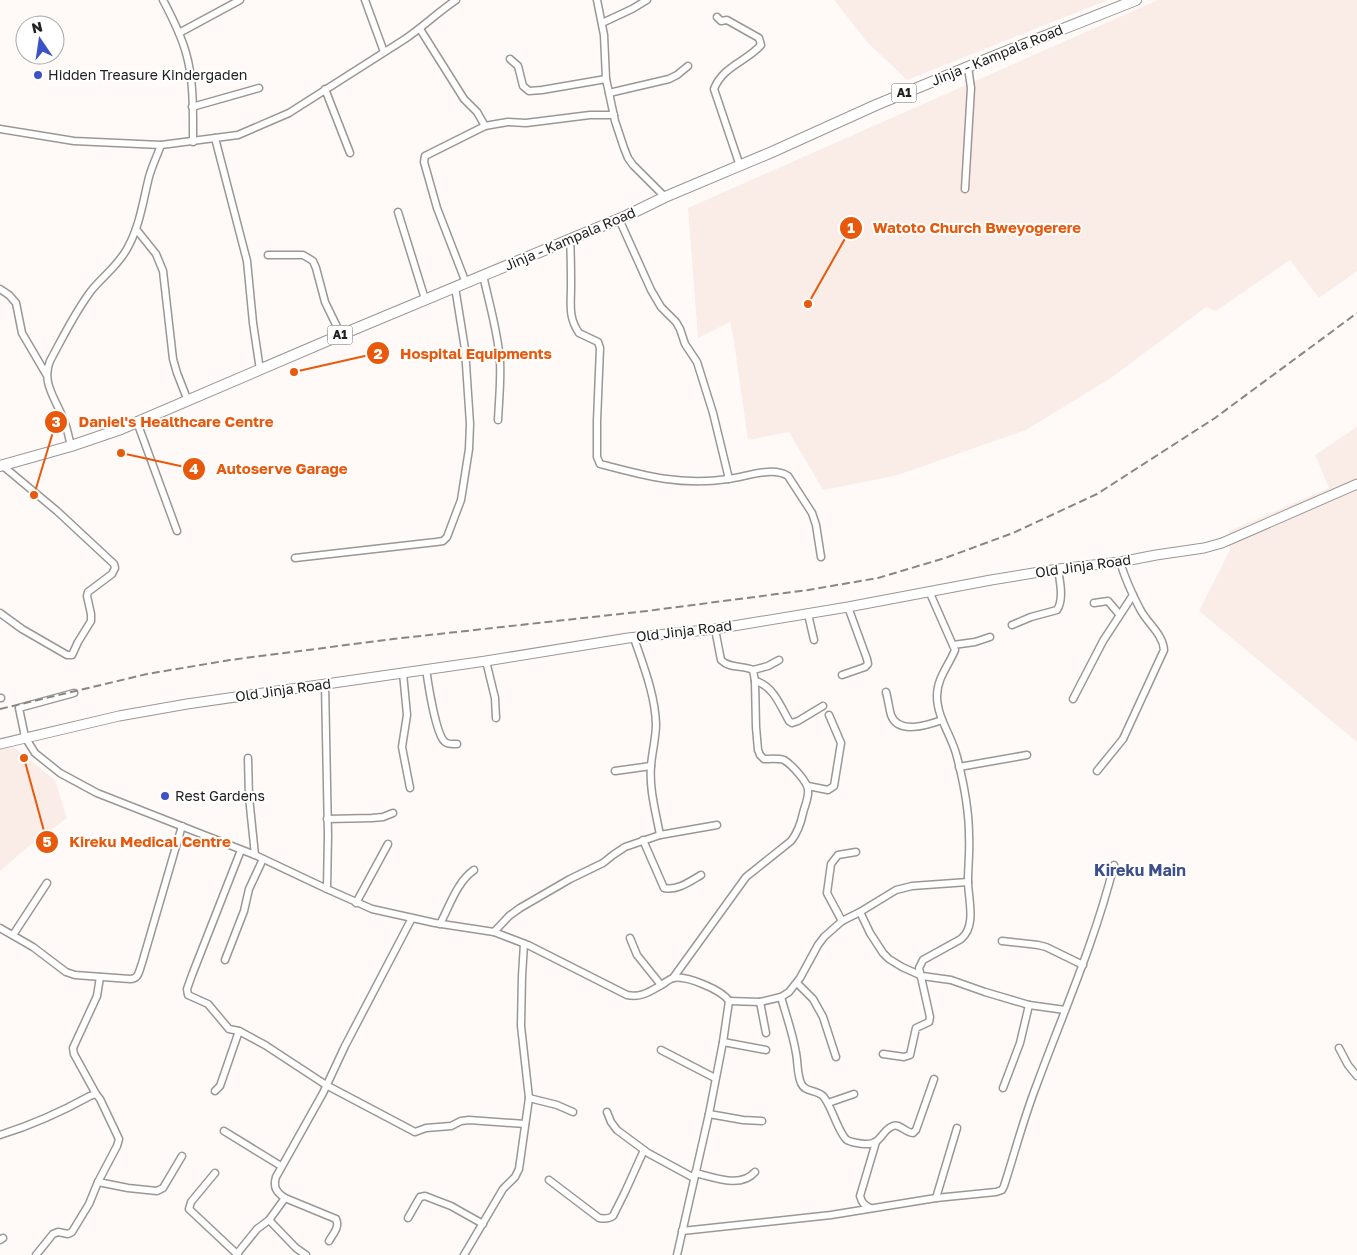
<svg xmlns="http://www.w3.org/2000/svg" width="1357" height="1255" font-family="'Golos Text',sans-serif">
	<rect width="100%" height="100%" fill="#fffaf8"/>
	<!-- built -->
	<g fill="#faede8">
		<path d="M834 0H1108L907 80 867 42Z"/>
		<path d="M1158 0H1357V271L1319 298 1290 260 1216 311 1206 307 1111 378 1026 430 898 475 823 490 789 432 748 440 733 335 730 322 698 338 688 208Z"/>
		<path d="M1357 427V742L1199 611 1230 550 1229 531 1329 488 1315 455Z"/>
		<path d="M12 746 55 780 67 818 28 847 0 871V749Z"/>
	</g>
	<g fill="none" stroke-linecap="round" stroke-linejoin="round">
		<!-- minor casing -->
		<g stroke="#9b9795" stroke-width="9">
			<g id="minor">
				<path d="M163 0C172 17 181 35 186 53 194 80 193 113 193 142"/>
				<path d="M365 0 384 52"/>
				<path d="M597 0 604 35 606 79 615 121 624 148 628 158 633 165 665 197"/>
				<path d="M717 17 721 21 727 20 759 38 761 45C746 62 723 66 714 89L740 166"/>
				<path d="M602 23 632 9 647 0"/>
				<path d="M420 29 464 99 477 112 485 126"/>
				<path d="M179 33 240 0"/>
				<path d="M510 59 518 66 523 86 529 91 542 90 606 79"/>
				<path d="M325 89 350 153"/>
				<path d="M609 93 669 79 677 75 688 66"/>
				<path d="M192 107 259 88"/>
				<path d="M0 129 74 141 161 145 238 135 289 113 405 39C423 27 438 12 456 0"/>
				<path d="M215 138 247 261 253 323 260 370"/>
				<path d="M965 189 971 88 968 67"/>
				<path d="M398 212 425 299"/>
				<path d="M619 219 651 290 661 307 676 322 680 329 685 344 697 362 713 413 729 479"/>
				<path d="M136 229 156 254 163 271 173 359 177 373 188 401"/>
				<path d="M570 239C571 255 571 271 571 287 571 304 568 317 579 333L598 342 600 348 597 421V457L600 464C645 476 681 486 728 479 746 477 772 466 788 476L812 513 816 525 821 557"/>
				<path d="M268 255H303L313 261 316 268 325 302 341 335"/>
				<path d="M483 275C489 303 498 332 500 361 501 380 499 400 498 420"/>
				<path d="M466 283 437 208 424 162 425 156 485 126 496 124 508 122 526 123 590 115H614"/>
				<path d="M0 289 9 295 16 303 22 333 46 374"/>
				<path d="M137 422 177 531"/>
				<path d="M71 446C69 438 67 428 64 420 56 400 41 382 50 361 63 337 75 312 91 291 103 276 119 265 128 247 140 225 143 201 149 177 152 166 157 156 161 145"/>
				<path d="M295 558 436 542 443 541 447 537 461 500 469 449 470 424 465 349 455 287"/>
				<path d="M1094 603 1108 601 1119 614"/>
				<path d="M0 613 22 629 67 655H72L78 642 91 621V614L87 596 88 592 112 574 115 568 114 564 57 511 3 466"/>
				<path d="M808 614 814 640"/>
				<path d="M1012 625 1031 617 1057 610C1064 599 1060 582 1058 569"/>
				<path d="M634 638C643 665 655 694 656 724 656 738 652 752 651 766 649 789 656 813 660 835"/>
				<path d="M953 645 975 642 990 637"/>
				<path d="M486 661 495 698 496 718"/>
				<path d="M426 669C428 683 436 735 445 742 449 745 453 744 457 744"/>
				<path d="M753 670 768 666 779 660"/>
				<path d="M403 673 407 715 402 747 410 788"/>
				<path d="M842 675 865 667 868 664 867 659 848 607"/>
				<path d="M755 681C773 685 781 707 789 721L792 723 798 721 823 706"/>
				<path d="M325 684 328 835 327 889"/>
				<path d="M886 692C888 699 889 708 891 715 898 735 928 725 942 720"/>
				<path d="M74 693 19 708 25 737 35 753 60 773 97 793 255 855 327 889 372 909 435 923 494 932 528 945 627 995C642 998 650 991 663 984 666 982 670 979 673 978 686 975 722 990 729 1001L723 1042 709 1114 677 1255"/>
				<path d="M0 698H1"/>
				<path d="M1073 699 1103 641 1133 595"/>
				<path d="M248 758 249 797 255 855"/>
				<path d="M959 767 1027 755"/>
				<path d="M615 771 651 766"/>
				<path d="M1097 771 1123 739 1164 650C1163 634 1147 623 1140 609 1132 594 1125 578 1120 562"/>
				<path d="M808 786 828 790 834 786 841 743 829 715"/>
				<path d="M327 819 372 818 383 817 393 813"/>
				<path d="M643 840 664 888C677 891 689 882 701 875"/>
				<path d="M241 850 192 975 187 989 188 995 208 1004 229 1029 239 1031 265 1045 326 1085 415 1132 426 1128 451 1126 461 1121 469 1120 525 1124"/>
				<path d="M356 903 388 844"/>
				<path d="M860 912 870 933 883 953 889 959 902 967 922 976 951 980 985 992 1029 1005 1065 1010"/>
				<path d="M842 921 827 893 831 864 838 855 856 852"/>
				<path d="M440 924C450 905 457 882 474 870"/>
				<path d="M0 928 33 947 66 972 75 975 130 979C139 979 139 971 142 963L182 826"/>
				<path d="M494 932 509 916 520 908 570 879 603 863 613 855 625 847 660 835 717 825"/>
				<path d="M13 935 47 883"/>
				<path d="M630 938 637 955 661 985"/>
				<path d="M1002 941 1038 945 1046 947 1083 965"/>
				<path d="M225 960 244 911 249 889 263 859"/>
				<path d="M673 978 746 877 791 841C798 832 801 823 803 813 805 805 809 797 808 790 808 782 791 764 784 760 778 758 770 759 764 759L760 755 758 750 756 727 755 681 753 670C743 665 730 669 721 660L715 629"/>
				<path d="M797 983 813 999 823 1017 836 1057"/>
				<path d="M781 997C786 1015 793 1034 796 1053 798 1063 797 1074 801 1083 805 1093 816 1089 823 1096 832 1106 838 1133 847 1140 850 1142 861 1144 865 1144 882 1145 881 1130 893 1126 899 1123 906 1133 913 1133L916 1130 934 1079"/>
				<path d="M729 1001 760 1002 781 997 789 992 800 978 818 945 824 937 842 921 860 912 896 890 912 886 968 882"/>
				<path d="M760 1002 766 1033"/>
				<path d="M723 1042 766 1050"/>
				<path d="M1339 1048 1348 1065 1357 1076"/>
				<path d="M661 1050 715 1078"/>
				<path d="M883 1054 904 1057 910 1055 916 1028 929 1022 930 1017 919 968 923 960 961 939C977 926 968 899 968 881 968 866 970 851 969 836 969 811 963 780 957 757 952 736 937 718 937 696 937 678 949 665 955 650L929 591"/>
				<path d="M1003 1088 1020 1043 1029 1005"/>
				<path d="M215 1091 220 1086 239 1031"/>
				<path d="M96 1094 74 1054 73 1048 97 996 100 977"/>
				<path d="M529 1098 557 1105 573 1112"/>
				<path d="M828 1103 854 1094"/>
				<path d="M607 1112 611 1122 617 1130 648 1153 694 1178"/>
				<path d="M709 1114 743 1120 762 1121"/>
				<path d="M224 1131 281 1166"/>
				<path d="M0 1135C32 1125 61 1112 90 1096L96 1094 100 1099 119 1139 117 1146 98 1182 128 1188 157 1191 163 1188 182 1156"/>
				<path d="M215 1173 191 1202 189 1209 238 1255"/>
				<path d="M695 1173C714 1177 740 1189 755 1172"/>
				<path d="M549 1180 599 1218C605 1219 609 1219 613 1216L625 1192 644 1150"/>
				<path d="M285 1198 336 1219C340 1227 333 1234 329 1241"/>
				<path d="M936 1198 957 1128"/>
				<path d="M870 1208C864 1205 862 1203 860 1196L876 1142"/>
				<path d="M408 1218 420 1197 425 1196 451 1206 483 1224"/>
				<path d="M269 1220 296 1248 306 1255"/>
				<path d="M682 1231 831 1215 936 1198 996 1192 1002 1190 1004 1186C1015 1152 1024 1117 1037 1084 1064 1011 1095 941 1114 865"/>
				<path d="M0 1240 3 1238"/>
				<path d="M36 1255 53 1234 58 1232 68 1234 72 1232 89 1204 98 1182"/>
				<path d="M236 1255 257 1229 269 1220 285 1198C276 1192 273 1187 276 1177L323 1093 345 1046 412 918"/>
				<path d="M464 1255 503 1189 515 1177 519 1169 529 1098 521 1026 522 976 524 944"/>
			</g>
		</g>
		<!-- secondary casing -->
		<g stroke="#9b9795" stroke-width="11">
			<path id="secondary" d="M0 744 119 716 187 704 486 661 628 638 715 629 848 607 991 580 1058 569 1120 562 1156 555 1204 548 1222 543 1357 484"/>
		</g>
		<!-- trunk casing -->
		<g stroke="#9b9795" stroke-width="12">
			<path id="trunk" d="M0 466 71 446 121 429 350 331 626 216 665 197 772 152 876 105 987 59 1136 0"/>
		</g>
		<!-- minor -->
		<use href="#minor" stroke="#fff" stroke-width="6"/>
		<!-- secondary -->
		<use href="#secondary" stroke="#fff" stroke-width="9"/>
		<!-- trunk -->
		<use href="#trunk" stroke="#fff" stroke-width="10"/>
		<!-- rail -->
		<path stroke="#898685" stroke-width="2" stroke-dasharray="8 4" stroke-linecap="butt" d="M0 709 147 674 230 660 393 639 647 611 808 590 878 578 945 558 1013 533 1097 494 1215 418 1357 313"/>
	</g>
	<!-- markers -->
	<g fill="#3b53c6" stroke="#fff" stroke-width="2">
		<circle cx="38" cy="75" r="5"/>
		<circle cx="165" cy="796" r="5"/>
	</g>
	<g text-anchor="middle" stroke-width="4" stroke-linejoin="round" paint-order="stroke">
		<!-- shield labels -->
		<g fill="#fff" stroke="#646463" stroke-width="1">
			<rect x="891.5" y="83.5" width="25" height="19" rx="4"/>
			<rect x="327.5" y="325.5" width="25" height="19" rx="4"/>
		</g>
		<g font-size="12" font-weight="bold" fill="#222120">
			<text x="904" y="97">A1</text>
			<text x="340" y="339">A1</text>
		</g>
		<!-- street labels -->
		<g font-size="14" fill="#222120" stroke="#fff">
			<text transform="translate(997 55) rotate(-22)" y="5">Jinja - Kampala Road</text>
			<text transform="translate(570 239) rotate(-23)" y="5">Jinja - Kampala Road</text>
			<text transform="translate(1083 566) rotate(-8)" y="5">Old Jinja Road</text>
			<text transform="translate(684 631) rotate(-7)" y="5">Old Jinja Road</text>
			<text transform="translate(283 690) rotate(-8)" y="5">Old Jinja Road</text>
		</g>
		<!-- poi labels -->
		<g font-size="14" fill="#222120" stroke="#fff" text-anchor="start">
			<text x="48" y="80">Hidden Treasure Kindergaden</text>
			<text x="175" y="801">Rest Gardens</text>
		</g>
		<!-- quarter labels -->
		<g font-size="16" font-weight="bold" fill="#3e508b" stroke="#fff">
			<text x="1140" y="876">Kireku Main</text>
		</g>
	</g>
	<!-- callouts -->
	<path fill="none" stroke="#e8590c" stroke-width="2" d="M808 304L851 228M294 372L378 353M34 495L56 422M121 453L194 469M24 758L47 842"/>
	<g fill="#e8590c" stroke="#fff" stroke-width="2">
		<circle cx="808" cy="304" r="5"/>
		<circle cx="294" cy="372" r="5"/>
		<circle cx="34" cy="495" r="5"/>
		<circle cx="121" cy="453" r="5"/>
		<circle cx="24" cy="758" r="5"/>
		<circle cx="851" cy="228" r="12"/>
		<circle cx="378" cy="353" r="12"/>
		<circle cx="56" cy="422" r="12"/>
		<circle cx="194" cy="469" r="12"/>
		<circle cx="47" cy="842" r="12"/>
	</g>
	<g font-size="15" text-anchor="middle" font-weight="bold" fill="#fff">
		<text x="851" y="233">1</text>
		<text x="378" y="359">2</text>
		<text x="56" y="427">3</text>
		<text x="194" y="474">4</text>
		<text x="47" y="847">5</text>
	</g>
	<g font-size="15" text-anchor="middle" font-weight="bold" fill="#e8590c" stroke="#fff" stroke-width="4" stroke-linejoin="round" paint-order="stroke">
		<text x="977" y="233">Watoto Church Bweyogerere</text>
		<text x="476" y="359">Hospital Equipments</text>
		<text x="176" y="427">Daniel's Healthcare Centre</text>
		<text x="282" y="474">Autoserve Garage</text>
		<text x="150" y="847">Kireku Medical Centre</text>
	</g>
	<!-- north arrow -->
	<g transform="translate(40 40) rotate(347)"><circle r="24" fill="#ffffff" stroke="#a7a6a6"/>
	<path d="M0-4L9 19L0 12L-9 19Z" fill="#3b53c6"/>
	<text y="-8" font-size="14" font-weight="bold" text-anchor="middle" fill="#222120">N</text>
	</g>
</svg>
